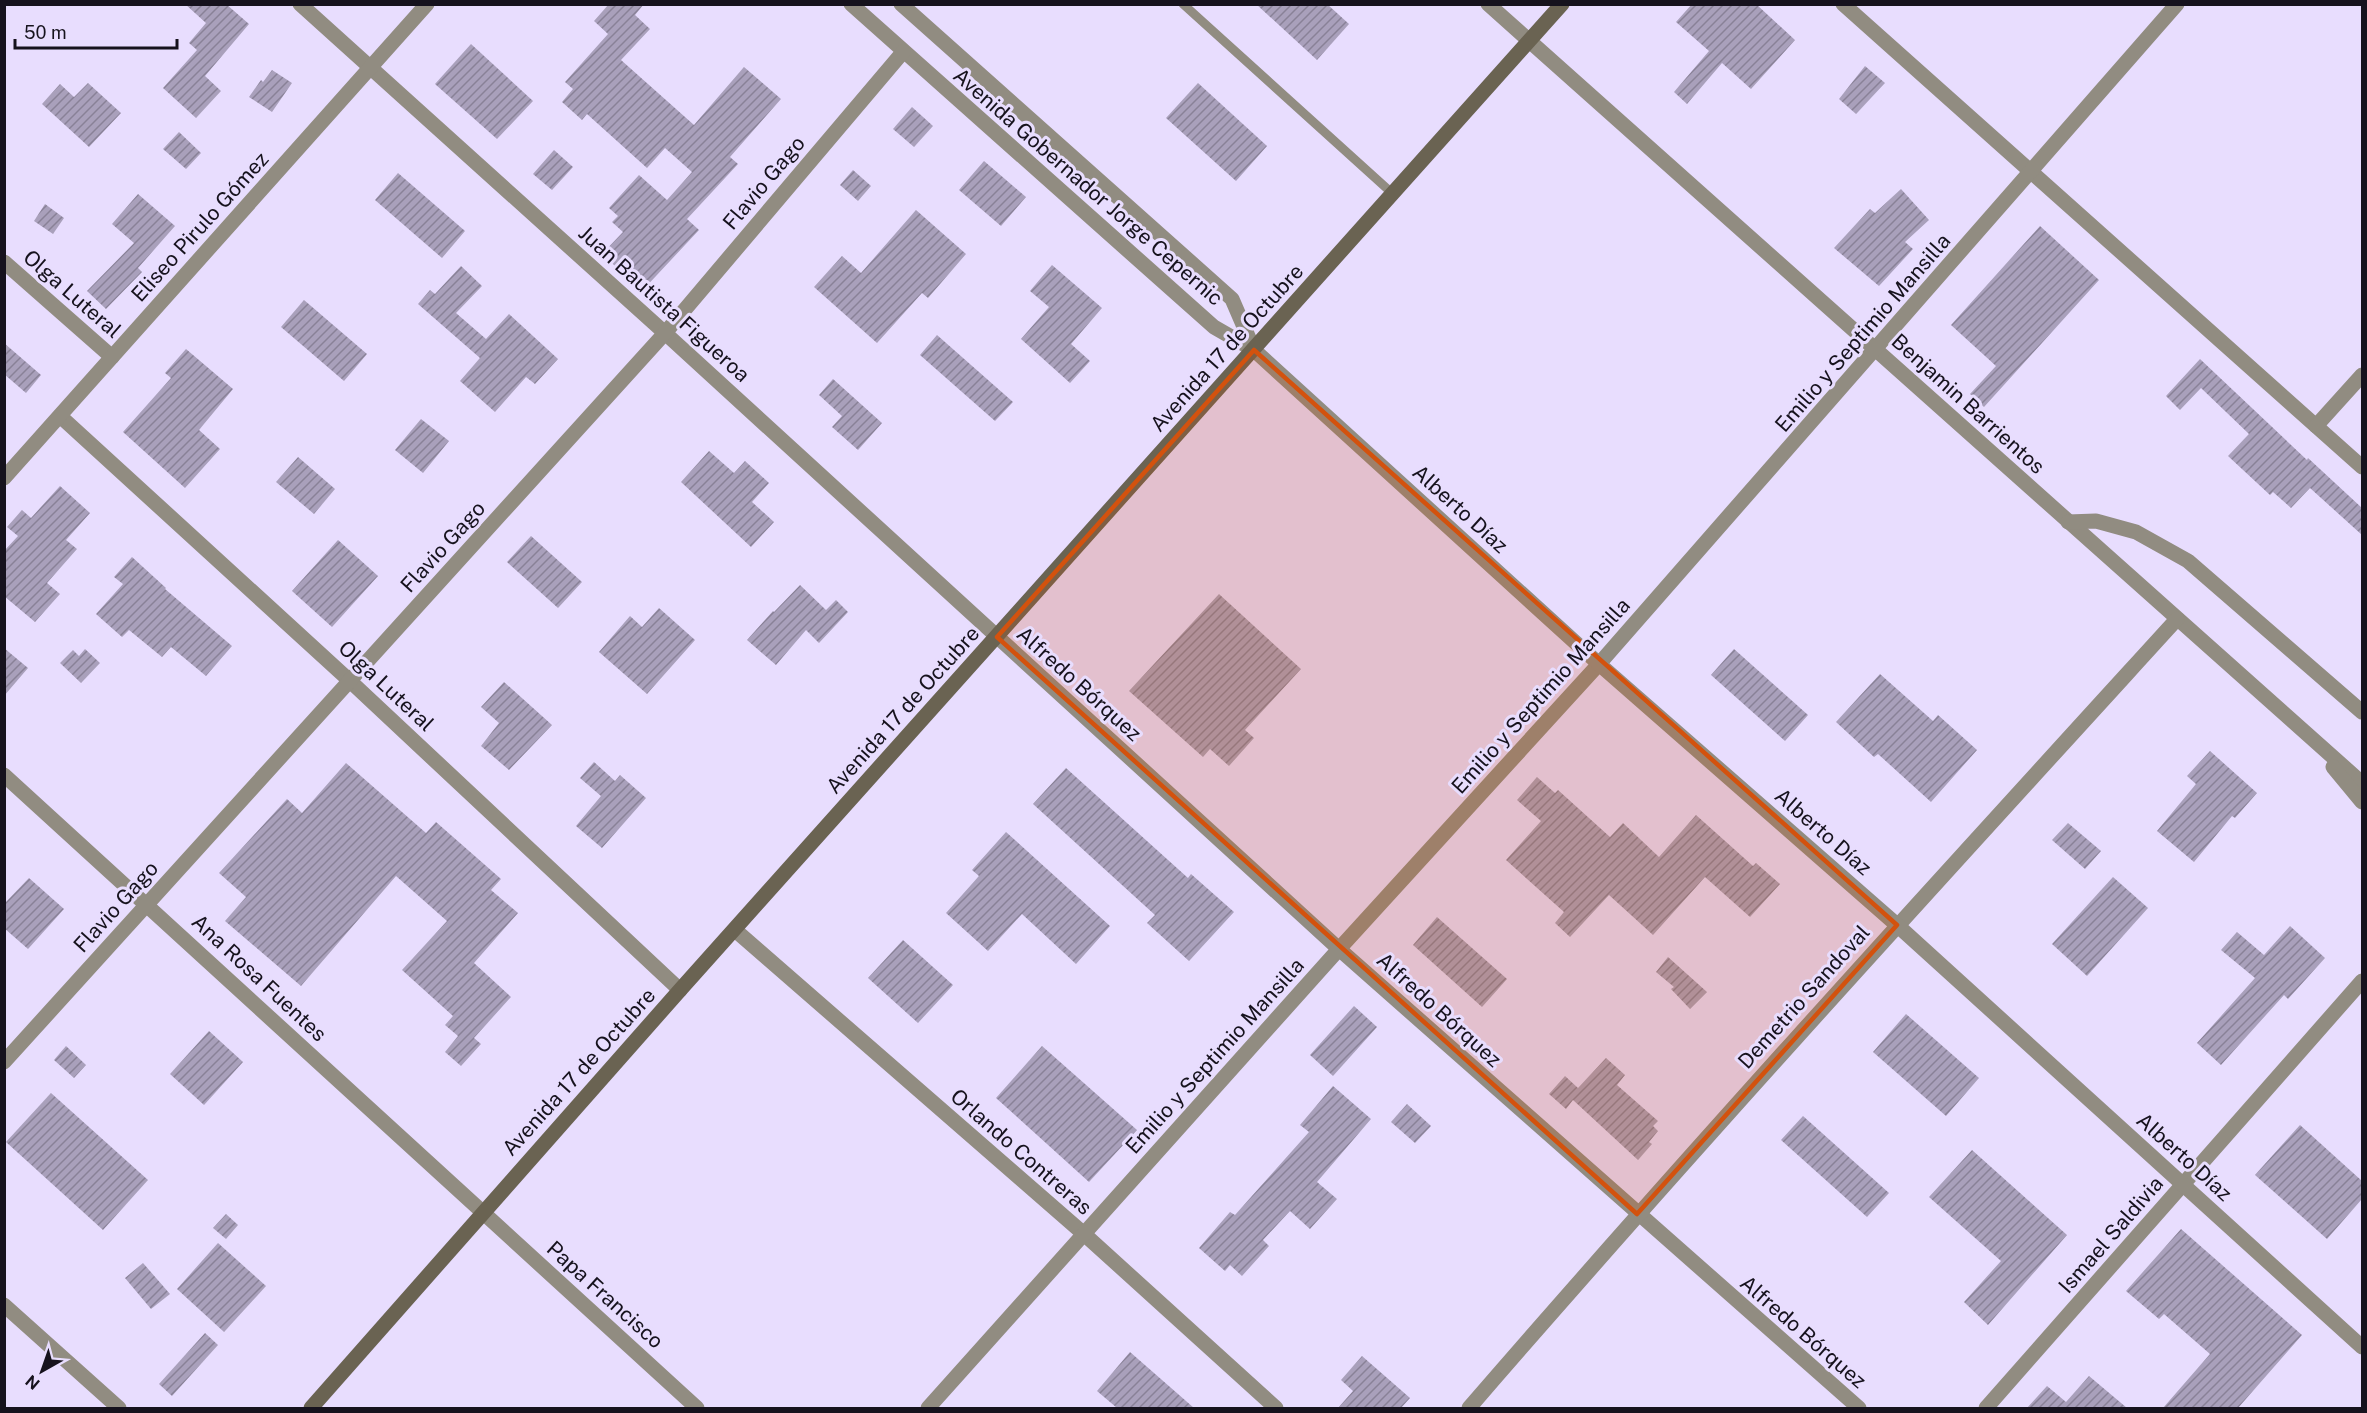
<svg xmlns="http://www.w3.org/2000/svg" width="2367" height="1413" font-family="'Public Sans',sans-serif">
	<defs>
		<pattern id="building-hatch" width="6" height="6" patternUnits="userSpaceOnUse" patternTransform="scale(1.5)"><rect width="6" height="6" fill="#a9a0bb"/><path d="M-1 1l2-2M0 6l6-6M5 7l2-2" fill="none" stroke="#898197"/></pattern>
	</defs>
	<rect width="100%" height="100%" fill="#e8ddfe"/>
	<!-- building -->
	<g fill="url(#building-hatch)">
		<path d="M185 4H226L249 24 205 76 221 91 196 118 163 88 197 50 189 43 206 23Z"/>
		<path d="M609 4H644L635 15 650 29 621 60 694 125 744 67 781 99 730 157 738 164 687 219 699 230 642 291 602 254 623 232 612 222 618 216 609 208 639 175 667 200 692 172 665 148 647 168 587 114 582 120 562 102 573 89 565 82 608 34 594 21Z"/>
		<path d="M1256 4H1327L1349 24 1317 60Z"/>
		<path d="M1692 4H1756L1795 40 1751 89 1722 63 1687 104 1674 92 1709 51 1676 22Z"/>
		<path d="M471 44 533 101 497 139 435 84Z"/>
		<path d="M1865 66 1885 83 1856 114 1839 99Z"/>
		<path d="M272 70 292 83 272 112 249 97 261 80 263 82Z"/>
		<path d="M88 83 121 113 89 147 42 104 60 84 74 97Z"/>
		<path d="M1198 83 1267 146 1236 181 1166 118Z"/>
		<path d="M912 107 933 126 914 147 893 129Z"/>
		<path d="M179 132 201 153 186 169 163 149Z"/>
		<path d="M554 150 573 167 552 190 533 174Z"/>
		<path d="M984 161 1026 197 1001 226 959 190Z"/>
		<path d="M853 170 871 186 858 201 840 185Z"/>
		<path d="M398 173 465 231 442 258 375 200Z"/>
		<path d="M1901 189 1929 220 1905 242 1913 249 1879 286 1834 248 1870 209 1875 213Z"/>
		<path d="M138 194 175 226 138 268 142 272 106 309 87 291 134 243 112 224Z"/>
		<path d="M45 204 64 218 53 234 34 221Z"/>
		<path d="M916 210 966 254 928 298 922 293 877 343 814 287 842 256 861 273Z"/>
		<path d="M2040 226 2099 280 1984 407 1970 394 1996 366 1951 325Z"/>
		<path d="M1052 265 1102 308 1071 344 1090 361 1070 383 1021 339 1049 307 1030 291Z"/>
		<path d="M461 266 482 286 456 313 486 339 509 314 558 359 535 384 526 377 495 412 460 381 480 358 418 304 430 290 435 294Z"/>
		<path d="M304 300 367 354 344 381 281 327Z"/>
		<path d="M937 335 1013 402 995 421 920 355Z"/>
		<path d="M4 343 41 375 26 393 4 374Z"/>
		<path d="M186 349 233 389 199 430 220 449 185 488 123 432 171 378 165 373Z"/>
		<path d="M2200 359 2307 460 2308 458 2362 508V535L2310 488 2291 508 2273 492 2270 495 2228 456 2249 434 2201 388 2180 410 2166 396Z"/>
		<path d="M833 379 882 423 858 450 832 427 842 416 819 395Z"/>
		<path d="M421 419 449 441 423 473 395 450Z"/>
		<path d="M709 451 734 473 745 461 769 483 752 502 774 522 751 547 681 482Z"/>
		<path d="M298 457 335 489 314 514 276 482Z"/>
		<path d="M60 486 90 513 66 540 77 549 47 583 60 594 35 622 4 596V551L18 536 7 527 22 510 31 518Z"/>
		<path d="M531 536 582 582 558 608 507 562Z"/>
		<path d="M338 540 378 576 332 627 292 591Z"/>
		<path d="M132 557 166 588 165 589 232 646 206 676 171 647 162 657 129 630 122 637 96 614 123 584 114 577Z"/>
		<path d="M800 585 826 610 836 600 848 612 819 643 806 630 776 665 747 640 773 611 774 612Z"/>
		<path d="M1219 594 1301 669 1245 730 1254 738 1229 766 1210 749 1203 757 1129 691Z"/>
		<path d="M659 608 695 640 647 694 599 652 630 616 642 627Z"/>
		<path d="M4 648 28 668 4 696Z"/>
		<path d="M85 649 100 663 81 683 60 663 73 650 79 656Z"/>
		<path d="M1734 649 1808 715 1785 741 1711 675Z"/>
		<path d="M1880 674 1933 721 1938 715 1977 750 1931 802 1878 754 1874 757 1836 722Z"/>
		<path d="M504 682 552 725 509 770 481 746 499 723 481 707Z"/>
		<path d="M2210 751 2257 793 2235 818 2232 816 2194 862 2157 831 2196 784 2187 776Z"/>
		<path d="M594 762 615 781 620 775 646 798 602 848 576 826 601 796 580 778Z"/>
		<path d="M346 763 426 833 436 822 501 879 491 890 518 913 474 963 511 997 474 1038 481 1044 461 1066 445 1052 458 1036 445 1025 453 1016 402 970 447 921 396 876 301 986 225 921 246 897 219 873 287 799 302 813Z"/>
		<path d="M1066 768 1188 878 1191 874 1234 912 1189 961 1147 923 1155 915 1033 804Z"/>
		<path d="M1537 777 1555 793 1558 790 1610 837 1623 823 1659 857 1696 815 1753 866 1756 863 1780 884 1750 917 1705 877 1653 935 1609 895 1570 937 1555 923 1564 912 1506 860 1541 821 1517 800Z"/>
		<path d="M2068 823 2101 851 2085 869 2052 840Z"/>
		<path d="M1006 832 1110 926 1076 964 1022 914 988 951 946 913 979 876 972 870Z"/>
		<path d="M2113 877 2148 908 2087 976 2052 944Z"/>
		<path d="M29 878 64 909 28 949 4 928V904Z"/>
		<path d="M1437 917 1507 979 1482 1007 1413 945Z"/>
		<path d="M2290 926 2325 958 2288 999 2284 995 2221 1065 2197 1043 2255 978 2221 950 2237 932 2264 955Z"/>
		<path d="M903 940 953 985 918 1023 868 978Z"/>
		<path d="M1668 957 1707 992 1690 1009 1671 989 1674 987 1656 972Z"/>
		<path d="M1354 1006 1377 1027 1333 1076 1310 1055Z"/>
		<path d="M1906 1014 1979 1078 1946 1116 1873 1052Z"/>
		<path d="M209 1031 243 1062 204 1105 170 1074Z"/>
		<path d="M66 1046 86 1065 74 1078 54 1060Z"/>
		<path d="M1042 1046 1137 1130 1089 1182 996 1098Z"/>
		<path d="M1606 1058 1625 1075 1617 1085 1658 1121 1653 1126 1658 1131 1649 1142 1652 1144 1638 1160 1573 1100 1566 1109 1549 1094 1565 1076 1578 1088Z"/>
		<path d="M1333 1086 1371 1119 1317 1182 1337 1199 1310 1229 1290 1211 1263 1240 1269 1246 1242 1276 1230 1265 1225 1271 1199 1248 1230 1212 1235 1215 1309 1132 1300 1125Z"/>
		<path d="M51 1093 148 1180 103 1230 6 1142Z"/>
		<path d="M1407 1104 1431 1126 1415 1143 1391 1122Z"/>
		<path d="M1803 1116 1889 1193 1867 1217 1781 1140Z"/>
		<path d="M2300 1125 2362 1181V1199L2327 1239 2255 1175Z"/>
		<path d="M1972 1150 2067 1235 1988 1325 1964 1302 2001 1261 1929 1197Z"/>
		<path d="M226 1214 238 1225 226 1239 213 1228Z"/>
		<path d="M2181 1229 2302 1335 2238 1408H2163L2210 1354 2164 1314 2159 1319 2126 1291Z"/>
		<path d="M218 1243 266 1286 224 1332 177 1289Z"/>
		<path d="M143 1263 170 1294 151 1309 125 1278Z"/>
		<path d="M205 1333 218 1345 172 1396 159 1384Z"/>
		<path d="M1130 1352 1194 1408H1117L1097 1391Z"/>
		<path d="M1362 1356 1410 1398 1401 1408H1338L1353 1391 1341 1380Z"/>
		<path d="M2089 1376 2127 1408H2027L2047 1386 2066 1402Z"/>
	</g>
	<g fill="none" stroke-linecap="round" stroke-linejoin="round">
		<!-- service -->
		<path stroke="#918c81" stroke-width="9" d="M1183 4 1393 194"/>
		<!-- minor -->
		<g stroke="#918c81" stroke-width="15">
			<path d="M300 4 665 333 1339 949 1859 1408"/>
			<path d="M851 4 1214 327 1254 350"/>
			<path d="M901 4 1232 299 1254 350"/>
			<path d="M1488 4 2362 783"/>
			<path d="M1843 4 2362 467"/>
			<path d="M4 262 112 357"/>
			<path d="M60 416 350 681 680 990"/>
			<path d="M2316 426 2362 375"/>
			<path d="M4 478 427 4"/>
			<path d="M2068 522 2096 521 2136 532 2188 561 2362 712"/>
			<path d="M2333 767 2362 802"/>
			<path d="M4 775 697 1408"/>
			<path d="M735 930 1084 1234 1276 1408"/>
			<path d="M4 1062 665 333 903 52"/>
			<path d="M4 1305 119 1408"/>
			<path d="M928 1408 1339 949 1599 664 2177 4"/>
			<path d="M1469 1408C1700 1141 1939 880 2177 619"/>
			<path d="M1986 1408 2362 981"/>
		</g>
		<!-- tertiary -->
		<path stroke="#918c81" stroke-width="15" d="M1254 350 1599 664 1897 925 2362 1347"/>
		<!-- secondary -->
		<path stroke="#6a6352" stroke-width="15" d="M311 1408 680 990 1562 4"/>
	</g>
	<!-- marked area -->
	<path fill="#d3520e" fill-opacity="0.2" stroke="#d3520e" stroke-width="4.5" stroke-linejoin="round" d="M1254 350 1897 925 1637 1214 997 637Z"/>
	<g text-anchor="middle" stroke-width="6" stroke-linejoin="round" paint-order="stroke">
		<!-- street labels -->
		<g font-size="21" fill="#16121d" stroke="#e8ddfe">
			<text transform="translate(764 183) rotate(-50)" y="7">Flavio Gago</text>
			<text transform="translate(1088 187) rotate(41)" y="7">Avenida Gobernador Jorge Cepernic</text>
			<text transform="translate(200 227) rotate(-48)" y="7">Eliseo Pirulo Gómez</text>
			<text transform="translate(72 294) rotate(41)" y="7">Olga Luteral</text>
			<text transform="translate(664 304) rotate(42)" y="7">Juan Bautista Figueroa</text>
			<text transform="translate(1863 333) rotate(-49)" y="7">Emilio y Septimio Mansilla</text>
			<text transform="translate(1227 348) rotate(-48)" y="7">Avenida 17 de Octubre</text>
			<text transform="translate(1968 404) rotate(42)" y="7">Benjamin Barrientos</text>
			<text transform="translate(1460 509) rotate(42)" y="7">Alberto Díaz</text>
			<text transform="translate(443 547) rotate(-48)" y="7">Flavio Gago</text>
			<text transform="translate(1079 684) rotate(42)" y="7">Alfredo Bórquez</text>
			<text transform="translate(386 686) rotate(43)" y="7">Olga Luteral</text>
			<text transform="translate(1541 696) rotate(-48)" y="7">Emilio y Septimio Mansilla</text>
			<text transform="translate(903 710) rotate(-48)" y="7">Avenida 17 de Octubre</text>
			<text transform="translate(1823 832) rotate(41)" y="7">Alberto Díaz</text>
			<text transform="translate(116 907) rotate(-48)" y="7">Flavio Gago</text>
			<text transform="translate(259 978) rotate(43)" y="7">Ana Rosa Fuentes</text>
			<text transform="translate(1804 997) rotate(-48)" y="7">Demetrio Sandoval</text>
			<text transform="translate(1439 1010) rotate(42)" y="7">Alfredo Bórquez</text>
			<text transform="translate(1215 1056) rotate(-48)" y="7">Emilio y Septimio Mansilla</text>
			<text transform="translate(579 1072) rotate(-48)" y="7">Avenida 17 de Octubre</text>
			<text transform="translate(1021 1152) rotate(41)" y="7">Orlando Contreras</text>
			<text transform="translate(2184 1157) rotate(42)" y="7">Alberto Díaz</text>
			<text transform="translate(2111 1235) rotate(-49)" y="7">Ismael Saldivia</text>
			<text transform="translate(605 1295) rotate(42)" y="7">Papa Francisco</text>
			<text transform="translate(1803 1332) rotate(41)" y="7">Alfredo Bórquez</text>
		</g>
	</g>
	<!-- border -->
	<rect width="2367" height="1413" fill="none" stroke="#16121d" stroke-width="12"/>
	<!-- north arrow -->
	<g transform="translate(42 1371) rotate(220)" stroke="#e8ddfe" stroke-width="4.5" paint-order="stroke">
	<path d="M0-4.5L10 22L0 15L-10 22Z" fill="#16121d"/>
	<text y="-9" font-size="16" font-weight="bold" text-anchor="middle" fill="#16121d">N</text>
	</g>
	<!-- scale -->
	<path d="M15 39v9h162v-9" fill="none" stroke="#16121d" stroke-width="3"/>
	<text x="24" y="39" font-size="18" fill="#16121d" stroke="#e8ddfe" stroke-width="4.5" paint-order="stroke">50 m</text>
</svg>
